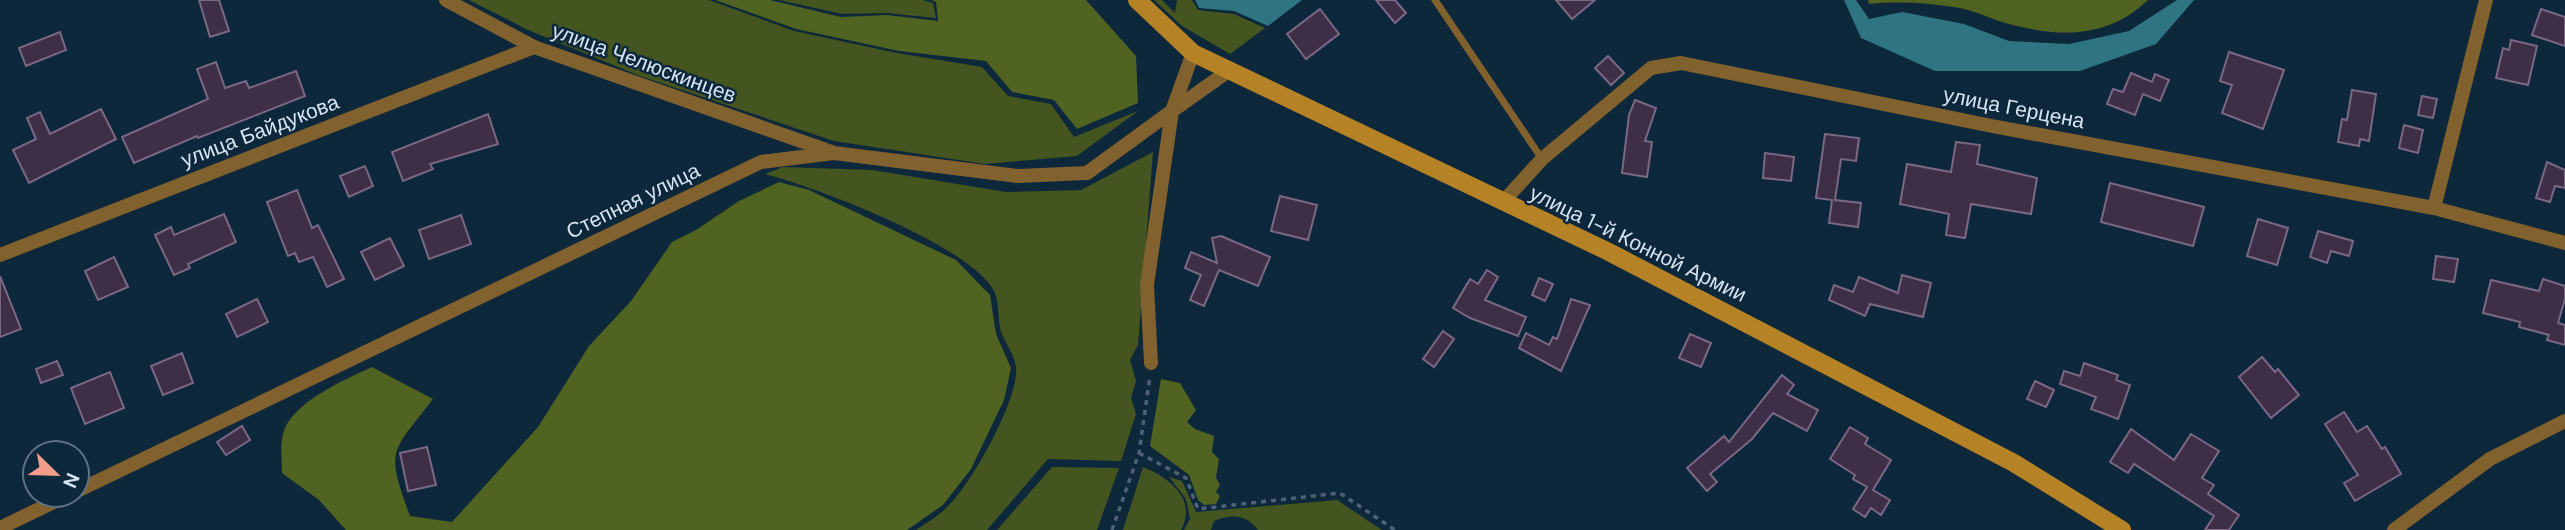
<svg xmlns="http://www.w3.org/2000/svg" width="2565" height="530" font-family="'DM Sans',sans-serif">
	<rect width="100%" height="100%" fill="#0d273b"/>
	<!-- green -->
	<g fill="#455520">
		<path d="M469 0H709L794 31 897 53 982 67 1008 96 1051 104 1074 137 1138 111 1077 156 985 164 834 141 640 76 528 30Z"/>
		<path d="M779 0H923L933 3 936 18 887 13 842 14Z"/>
		<path d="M1154 0H1162L1175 13 1177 0H1192L1198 10 1234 14 1265 28 1230 54 1182 26Z"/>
		<path d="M1153 152 1138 345 1130 360 1136 381 1131 398 1136 414 1121 461 1048 459 987 530H916C926 523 937 517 946 508 970 487 1019 399 1016 368 1015 354 1003 341 1000 328 998 317 999 301 994 291 971 246 816 187 765 174L783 167 872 170 1006 192 1081 190Z"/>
		<path d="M1052 467 1119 468 1097 530H997Z"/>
		<path d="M1143 467C1168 477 1198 499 1181 530H1123Z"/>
		<path d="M1169 477 1182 481 1196 512 1337 500 1382 530H1258C1246 514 1231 514 1214 521L1211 530H1184L1190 519 1186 499Z"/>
	</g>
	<!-- forest -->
	<g fill="#506321">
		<path d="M715 0H770L841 17 887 15 938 21 936 2 931 0H1086L1136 56 1138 103 1077 129 1054 100 1012 92 986 61 899 51 796 29Z"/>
		<path d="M1868 0H2148C2105 41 2055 37 2002 22 1988 17 1974 11 1960 8 1929 3 1901 1 1869 4Z"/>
		<path d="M779 182 809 190 956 260 990 295 996 334 1011 368 1004 400 971 469 943 505 907 530H346L319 500 282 473C282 461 280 446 283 434 290 403 346 379 372 367L433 399C391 454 385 448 410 516L452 522 538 427 589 346 631 301 672 242 696 230 739 201Z"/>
		<path d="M1161 379 1180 383 1196 410 1187 422 1195 429 1214 436 1212 452 1219 459 1216 478 1220 485 1216 492 1220 496 1216 504 1204 505 1198 500 1189 475 1150 446Z"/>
	</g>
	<!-- water -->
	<g fill="#2f7581">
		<path d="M1195 0H1302L1268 26 1234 11 1199 8Z"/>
		<path d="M1844 0H1856L1869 19 1902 12 1964 24 2009 41 2069 44 2129 31 2177 0H2194L2156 44 2080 71H1935L1861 38Z"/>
	</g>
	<!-- building -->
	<g fill="#3f2e48" stroke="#7b6885" stroke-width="2">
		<path d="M199 0H219L229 31 210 37Z"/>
		<path d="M1376 0H1395L1406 13 1395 23Z"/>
		<path d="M1556 0H1595L1572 19Z"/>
		<path d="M1320 9 1339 34 1306 59 1287 34Z"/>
		<path d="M2541 9 2565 17V46L2532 35Z"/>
		<path d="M60 32 66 50 26 66 19 48Z"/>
		<path d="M2511 40 2537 46 2528 85 2496 78 2503 48 2509 50Z"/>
		<path d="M2229 52 2284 70 2263 129 2222 113 2232 85 2220 81Z"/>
		<path d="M1608 56 1624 73 1611 85 1595 68Z"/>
		<path d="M216 62 225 88 246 81 249 88 296 71 305 96 198 138 197 136 134 163 122 137 208 99 197 69Z"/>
		<path d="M2131 73 2152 82 2155 74 2169 80 2160 101 2143 94 2135 115 2107 104 2113 89 2123 92Z"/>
		<path d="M2352 90 2376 94 2369 141 2360 139 2359 146 2338 142 2342 119 2347 120Z"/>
		<path d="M2422 96 2437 99 2433 118 2418 115Z"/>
		<path d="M1635 100 1656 108 1645 141 1652 142 1647 177 1622 173 1629 115Z"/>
		<path d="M101 109 116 139 29 183 13 150 36 139 27 118 40 112 50 134Z"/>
		<path d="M488 114 498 144 430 164 433 169 403 181 392 152Z"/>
		<path d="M2404 125 2423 130 2418 153 2399 148Z"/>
		<path d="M1825 134 1859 138 1856 161 1841 159 1835 200 1861 203 1858 227 1829 223 1832 200 1816 198Z"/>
		<path d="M1956 142 1980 145 1977 164 2037 178 2031 214 1971 204 1965 238 1946 235 1949 214 1900 204 1907 164 1951 172Z"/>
		<path d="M1765 153 1794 157 1791 181 1763 178Z"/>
		<path d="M2547 162 2565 170V188L2555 186 2550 202 2536 198Z"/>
		<path d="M365 166 373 186 349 197 340 176Z"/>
		<path d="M2110 183 2204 207 2193 246 2101 222Z"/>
		<path d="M297 190 312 228 318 225 344 279 327 287 313 257 299 262 295 253 288 256 267 202Z"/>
		<path d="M1280 196 1317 205 1308 240 1271 231Z"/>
		<path d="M224 214 236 242 188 264 190 268 174 275 155 235 171 227 174 235Z"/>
		<path d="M461 215 471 244 429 259 419 230Z"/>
		<path d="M2258 219 2288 228 2277 265 2247 256Z"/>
		<path d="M2318 231 2353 241 2349 256 2331 251 2327 263 2310 257Z"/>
		<path d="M1221 236 1270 257 1258 286 1219 270 1204 306 1190 300 1201 275 1185 268 1191 252 1217 263 1212 238Z"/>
		<path d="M390 238 404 266 375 280 361 252Z"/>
		<path d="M2436 256 2458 259 2454 282 2433 279Z"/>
		<path d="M114 257 128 287 98 300 85 271Z"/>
		<path d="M1487 270 1498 277 1485 300 1526 317 1518 336 1470 318 1453 308 1470 279 1478 284Z"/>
		<path d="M1902 275 1931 283 1923 317 1870 304 1865 316 1829 300 1834 285 1853 292 1859 277 1898 293Z"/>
		<path d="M0 276 21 329 0 337Z"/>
		<path d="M1539 278 1553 284 1545 301 1532 295Z"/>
		<path d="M2543 279 2565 286V299L2558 323 2565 325V345L2547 340 2549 335 2519 327 2520 322 2483 313 2491 280 2539 291Z"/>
		<path d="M257 299 268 322 237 337 226 314Z"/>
		<path d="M1571 299 1590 305 1561 371 1519 348 1526 333 1549 345 1553 337 1557 339Z"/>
		<path d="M1443 331 1454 339 1434 367 1423 359Z"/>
		<path d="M1690 334 1711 343 1701 367 1679 358Z"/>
		<path d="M182 353 193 383 163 395 151 366Z"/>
		<path d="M2262 357 2275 372 2278 369 2299 395 2271 418 2239 377Z"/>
		<path d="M57 361 63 375 41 383 36 369Z"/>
		<path d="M2084 363 2118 375 2116 380 2130 385 2118 419 2091 409 2096 397 2060 384 2064 371 2080 376Z"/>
		<path d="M110 372 124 408 85 424 71 388Z"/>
		<path d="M1782 375 1794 385 1787 394 1818 410 1807 431 1773 413 1752 439 1710 474 1717 482 1707 491 1687 468 1724 436 1729 442Z"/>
		<path d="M2035 381 2054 390 2046 407 2027 399Z"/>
		<path d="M2344 412 2357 432 2367 426 2382 449 2385 447 2401 474 2355 501 2344 483 2358 475 2325 424Z"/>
		<path d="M242 426 250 440 226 455 217 442Z"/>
		<path d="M1850 427 1868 438 1865 444 1891 460 1873 490 1890 500 1881 515 1871 508 1865 517 1853 509 1867 487 1853 479 1855 475 1830 459Z"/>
		<path d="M2131 429 2174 460 2191 434 2219 451 2202 478 2214 485 2208 494 2239 515 2229 530H2205L2214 516 2134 464 2128 473 2110 462Z"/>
		<path d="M427 447 436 485 408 491 400 453Z"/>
	</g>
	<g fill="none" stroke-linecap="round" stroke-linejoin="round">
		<!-- path -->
		<g stroke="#4d6375" stroke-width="3.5" stroke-dasharray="5 5" stroke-linecap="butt">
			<path d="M1139 453 1186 478 1198 509 1340 493 1395 530"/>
			<path d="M1112 530 1139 453 1150 376"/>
		</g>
		<!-- service -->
		<path stroke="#81612d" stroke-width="7" d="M1435 0 1542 159"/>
		<!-- minor -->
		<g stroke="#81612d" stroke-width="14">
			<path d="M446 0 534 47 832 152"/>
			<path d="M1502 203 1542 159 1651 68 1681 63 1992 126 2434 208 2565 243"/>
			<path d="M2434 208 2486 0"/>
			<path d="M0 255 534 47"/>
			<path d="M1151 363 1147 285 1172 111 1227 72"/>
			<path d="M77 491 761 162 834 153 1018 176 1087 173 1172 111 1193 53"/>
			<path d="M0 528 68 495"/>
			<path d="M2394 530 2490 459 2565 421"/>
		</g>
		<!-- secondary -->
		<path stroke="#b58225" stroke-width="18" d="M1137 0 1193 53 1607 251 2014 463 2122 530"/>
	</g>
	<g text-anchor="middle" stroke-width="5" stroke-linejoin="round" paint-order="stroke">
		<!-- street labels -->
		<g font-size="21" fill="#d5e4f2" stroke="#0d273b">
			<text transform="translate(644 63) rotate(20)" y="7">улица Челюскинцев</text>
			<text transform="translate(2014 108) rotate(11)" y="7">улица Герцена</text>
			<text transform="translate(260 131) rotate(-21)" y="7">улица Байдукова</text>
			<text transform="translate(633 201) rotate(-26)" y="7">Степная улица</text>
			<text transform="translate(1638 244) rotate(26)" y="7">улица 1-й Конной Армии</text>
		</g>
	</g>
	<!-- north arrow -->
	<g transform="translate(56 474) rotate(113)"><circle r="33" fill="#0d273b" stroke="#5d7384" stroke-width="2"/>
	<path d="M0-5L12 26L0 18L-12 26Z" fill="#f49d8b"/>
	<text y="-10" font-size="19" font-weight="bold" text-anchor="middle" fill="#d5e4f2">N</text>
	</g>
</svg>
